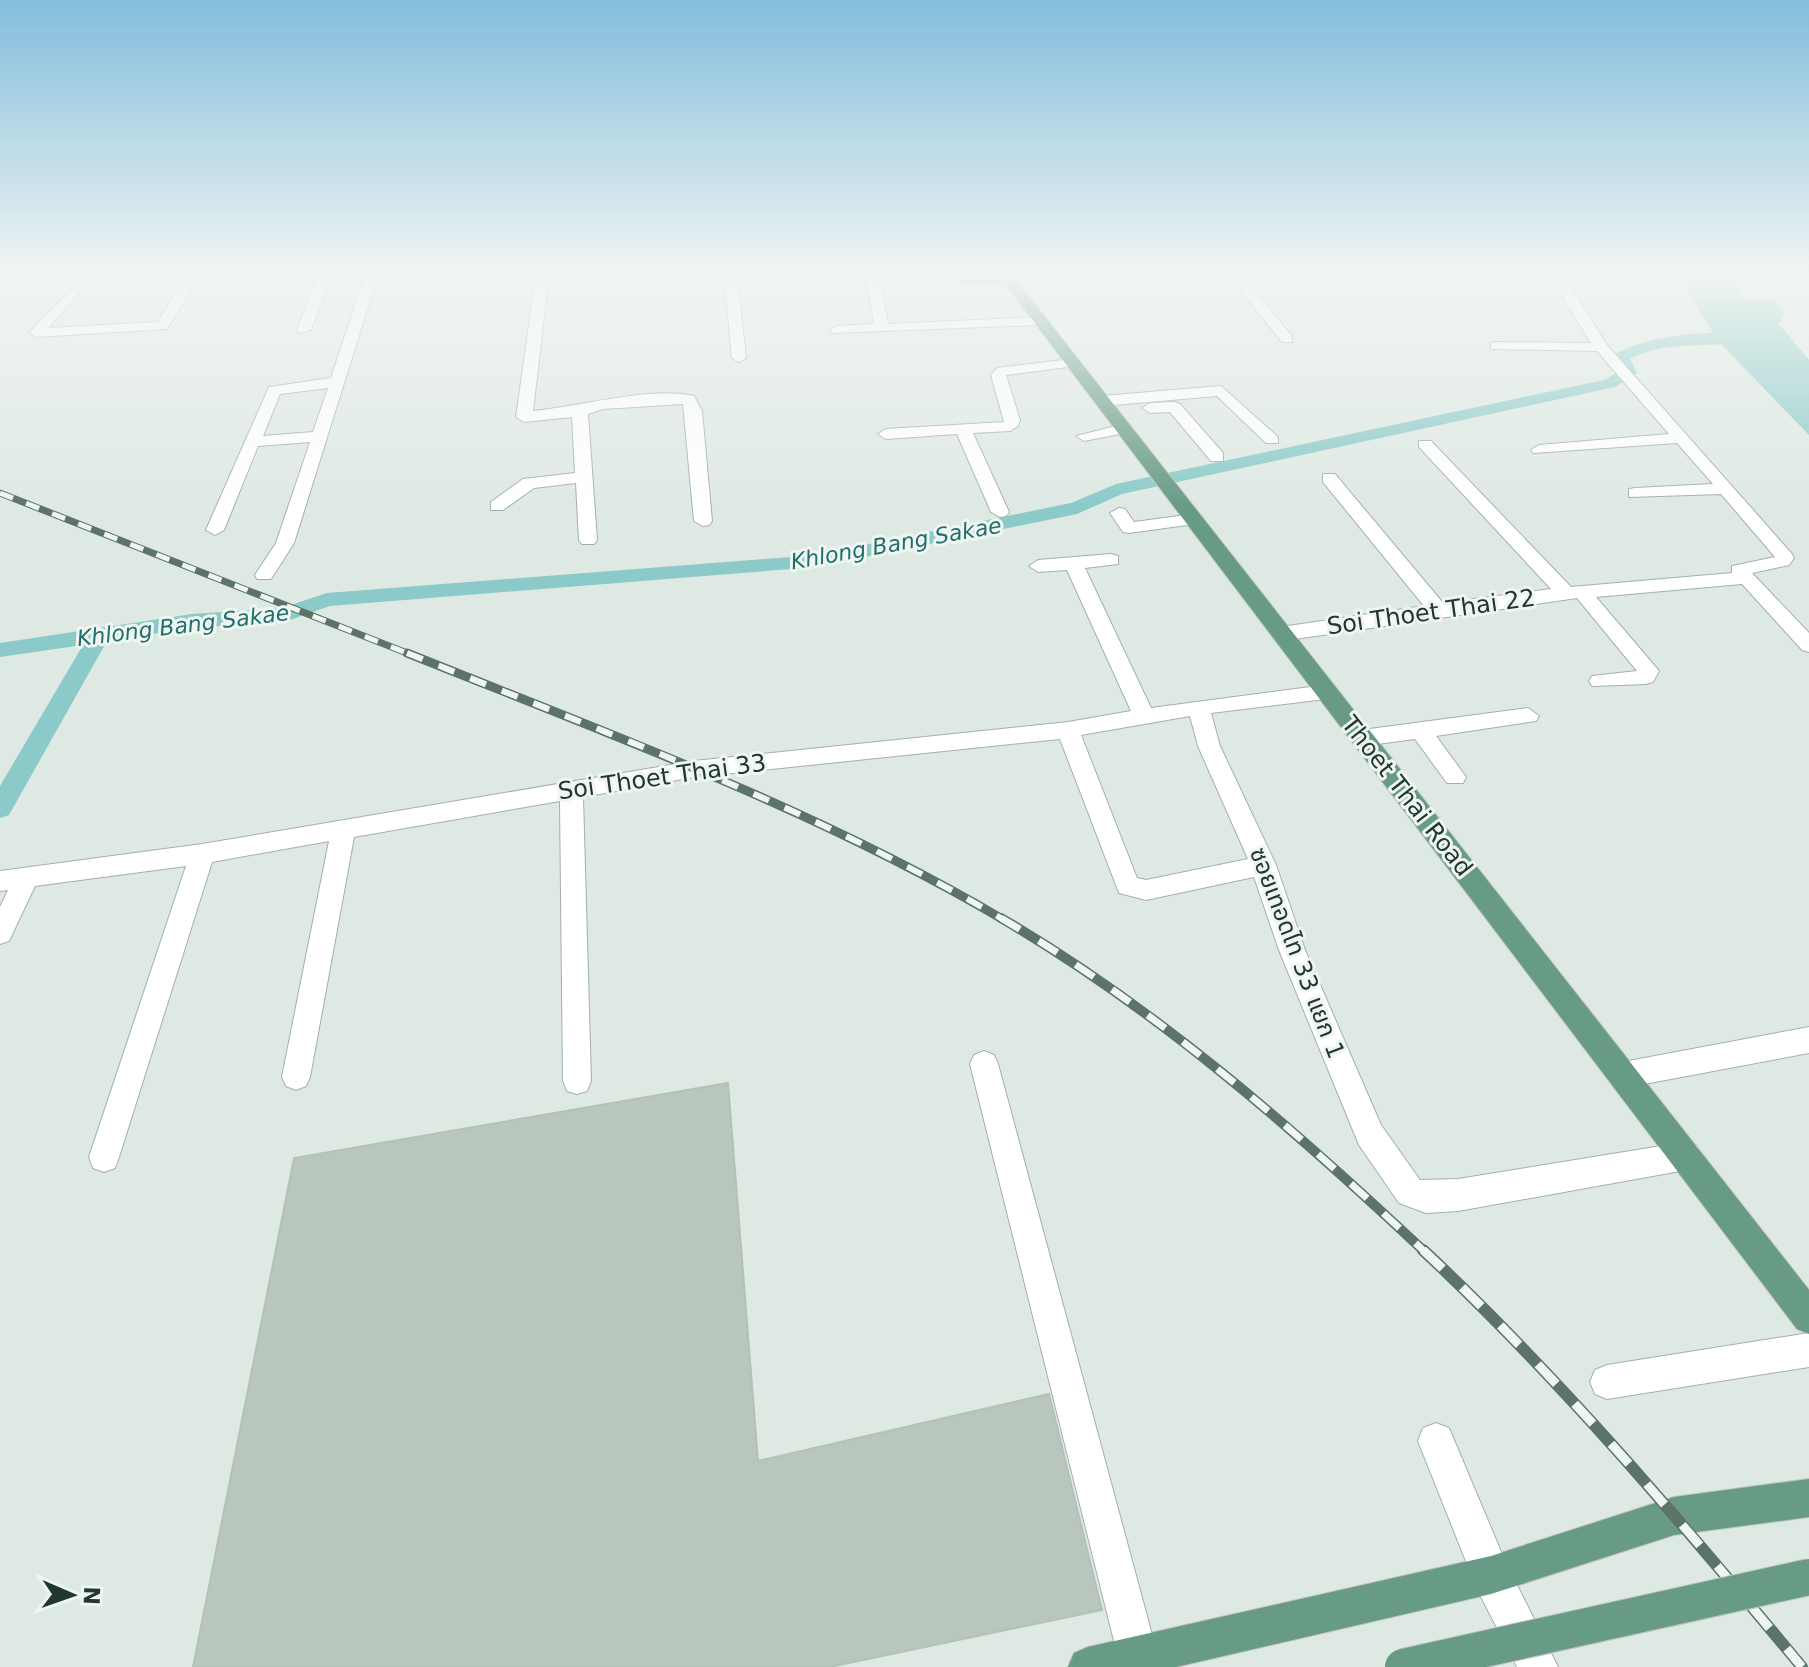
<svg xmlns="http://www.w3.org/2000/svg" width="1809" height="1667" font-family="'DejaVu Sans','Noto Sans Thai',sans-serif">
	<rect width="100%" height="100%" fill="#dfe9e3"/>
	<!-- water -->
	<path fill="#8bcac9" d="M1678 275H1730L1741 298 1775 300 1785 313 1779 324 1809 360V435L1718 341Z"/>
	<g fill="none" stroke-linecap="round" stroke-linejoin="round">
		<!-- canal -->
		<path fill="#8bcac9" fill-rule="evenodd" d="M1751 332 1756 334V340C1713 350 1672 338 1630 359L1637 373 1615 387 1122 494 1077 514 816 567 330 606 284 622 192 628 107 641 9 815 0 818V786L83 645 0 657V643L192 614 282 608 327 593 816 555 1071 503 1116 484 1604 380 1620 371 1613 357 1615 354C1658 332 1704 333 1751 332Z"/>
	</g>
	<!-- building -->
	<path fill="#b8c6be" stroke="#b2c2b9" stroke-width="2" d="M728 1083 758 1461 1049 1394 1102 1610 830 1667H193L294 1158Z"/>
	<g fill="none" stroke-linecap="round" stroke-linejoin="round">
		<!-- minor casing -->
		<g stroke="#a3b0a9" stroke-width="2">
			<g id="minor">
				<path d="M23 275H38L0 298V288Z"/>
				<path d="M187 275H200L167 329 36 337 29 333 72 289 79 293 48 328 158 322Z"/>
				<path d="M318 275H331L311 330 299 333 297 330Z"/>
				<path d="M365 275H378L294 543 271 579H257L255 575 276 543 310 442 258 446 224 530 215 535 206 530 269 387 331 378ZM328 388 313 432 263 436 280 394Z"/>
				<path d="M536 275H549L533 411C578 407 651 386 694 396L702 411 712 521 709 525 703 526 694 521 683 404 603 409 588 414 597 540 594 544H582L579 540 576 483 534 488 503 510H491V502L523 479 575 473 572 417 524 422 516 417Z"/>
				<path d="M724 275H737L746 358 739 362 732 358Z"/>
				<path d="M866 275H879L888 324 1040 317 1047 321 1040 325 832 333 830 330 837 326 874 324Z"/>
				<path d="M1023 275H1056L1009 285 1002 281Z"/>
				<path d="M1228 275H1241L1292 336V342H1282Z"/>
				<path d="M1414 275H1563L1607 345 1792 554 1794 558 1789 565 1752 573 1809 633V652L1802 650 1742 584 1596 597 1659 671 1653 682 1646 684 1592 686 1589 681 1592 676 1637 671 1577 598 1281 641 1274 639 1271 634 1281 627 1424 606 1323 482V474H1335L1443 603 1551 589 1419 447V441H1431L1571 587 1732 573V566L1775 557 1721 494 1629 497V489L1635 488 1713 484 1677 443 1533 453 1531 450 1539 445 1669 434 1597 351 1491 349V343L1496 342 1591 343 1555 284 1420 279Z"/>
				<path d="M1071 359 1078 363 1076 366 1006 375 1020 420 1018 426 1010 431 973 433 1009 512 1006 516 1000 517 991 512 957 434 886 439 878 434 886 429 1004 422 991 375 997 368Z"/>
				<path d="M1221 386 1278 437V443H1266L1217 396 1102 406 1094 401 1102 396Z"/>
				<path d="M1174 402 1180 404 1223 453V461H1211L1170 412 1150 413 1142 408 1150 403Z"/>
				<path d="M1124 424 1130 426V432L1084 441 1076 436Z"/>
				<path d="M1119 508 1125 509 1134 522 1194 514 1203 519 1194 524 1129 533 1123 532 1110 513Z"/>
				<path d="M1111 554 1118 556V564L1085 568 1151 708 1326 685 1337 692 1326 699 1211 713 1220 746 1276 865 1305 950 1381 1125 1420 1180 1458 1179 1686 1142 1697 1146 1701 1157 1697 1168 1458 1211 1426 1213 1399 1203 1359 1145 1279 950 1254 877 1146 900 1119 893 1060 739 694 777 583 797 591 1081 587 1091 577 1094 567 1091 563 1081 560 801 354 837 310 1077 306 1086 296 1090 286 1086 282 1077 329 841 212 862 119 1157 115 1168 104 1172 93 1168 89 1157 186 866 35 886 9 941 0 944V907L8 890 0 891V871L202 844 694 761 1068 722 1131 711 1067 570 1038 572 1029 566 1038 560ZM1190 716 1198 746 1248 859 1146 880 1137 878 1081 735Z"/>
				<path d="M1528 708 1539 716 1536 721 1436 736 1466 777 1463 783H1447L1415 739 1362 746 1351 738 1362 730Z"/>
				<path d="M1809 1027V1053L1623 1088 1613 1084 1609 1075 1613 1066 1623 1062Z"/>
				<path d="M984 1051 994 1055 998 1064 1158 1657 1154 1667H1122L1118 1657 970 1064 974 1055Z"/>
				<path d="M1809 1333V1367L1607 1399 1595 1394 1590 1382 1595 1370 1607 1365Z"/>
				<path d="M1436 1423 1449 1428 1505 1561 1558 1667H1517L1477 1589 1418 1441 1423 1428Z"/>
			</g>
		</g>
		<!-- major casing -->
		<g stroke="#bdc3c0" stroke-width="2">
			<g id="major">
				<path d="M907 275H1012L1809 1290V1334L1797 1329 1006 285 913 279Z"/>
				<path d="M1809 1479V1517L1674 1535 1491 1594 1176 1667H1068L1074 1653 1088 1647 1491 1556 1674 1497Z"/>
			</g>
		</g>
		<!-- minor -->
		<use href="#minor" fill="#fff" fill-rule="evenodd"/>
		<!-- major -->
		<use href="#major" fill="#679b85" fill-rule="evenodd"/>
		<!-- rail-far3 casing -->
		<g stroke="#5c7369" stroke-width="7">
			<path id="rail-far3" d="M0 493 412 655"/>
		</g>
		<!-- rail-far2 casing -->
		<g stroke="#5c7369" stroke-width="9">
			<path id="rail-far2" d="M407 653C609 734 816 809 1004 920"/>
		</g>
		<!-- rail-far1 casing -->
		<g stroke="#5c7369" stroke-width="10">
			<path id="rail-far1" d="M1001 918C1157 1009 1294 1129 1425 1252"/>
		</g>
		<!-- rail casing -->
		<g stroke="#5c7369" stroke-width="12">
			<path id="rail" d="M1423 1250C1560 1378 1682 1523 1802 1667"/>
		</g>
		<!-- rail-far3 -->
		<use href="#rail-far3" stroke="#eff6f1" stroke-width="5" stroke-dasharray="14" stroke-linecap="butt"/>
		<!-- rail-far2 -->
		<use href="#rail-far2" stroke="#eff6f1" stroke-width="6" stroke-dasharray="17" stroke-linecap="butt"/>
		<!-- rail-far1 -->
		<use href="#rail-far1" stroke="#eff6f1" stroke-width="7" stroke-dasharray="22" stroke-linecap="butt"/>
		<!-- rail -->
		<use href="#rail" stroke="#eff6f1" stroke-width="9" stroke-dasharray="27" stroke-linecap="butt"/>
		<!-- major-bridge casing -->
		<g stroke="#bdc3c0" stroke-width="38" stroke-linecap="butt">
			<path id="major-bridge" d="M1403 1667 1809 1577"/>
		</g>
		<!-- major-bridge -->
		<use href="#major-bridge" stroke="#679b85" stroke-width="36"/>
	</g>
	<!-- sky -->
	<linearGradient id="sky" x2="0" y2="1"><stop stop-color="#83bddc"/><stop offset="0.54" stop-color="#f1f5f2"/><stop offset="1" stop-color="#f1f5f2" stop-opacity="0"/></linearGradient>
	<rect width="1809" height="508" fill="url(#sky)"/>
	<g text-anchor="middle" stroke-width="6" stroke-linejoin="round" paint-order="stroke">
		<!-- far-water labels -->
		<g font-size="22" font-style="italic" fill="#216e6d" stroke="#eff6f1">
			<text transform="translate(896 543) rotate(-10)" y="8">Khlong Bang Sakae</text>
			<text transform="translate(183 625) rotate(-7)" y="8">Khlong Bang Sakae</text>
		</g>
		<!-- street labels -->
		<g font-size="24" fill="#22372e" stroke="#eff6f1">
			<text transform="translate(1431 612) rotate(-8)" y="8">Soi Thoet Thai 22</text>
			<text transform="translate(662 777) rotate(-8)" y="8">Soi Thoet Thai 33</text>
			<text transform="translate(1407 796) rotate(52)" y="8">Thoet Thai Road</text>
			<text transform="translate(1297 953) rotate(69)" y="8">ซอยเทอดไท 33 แยก 1</text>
		</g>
	</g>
	<!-- north arrow -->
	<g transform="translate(72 1595) rotate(92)" stroke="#eff6f1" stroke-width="6" paint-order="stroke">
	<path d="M0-6L14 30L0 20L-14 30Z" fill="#22372e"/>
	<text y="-12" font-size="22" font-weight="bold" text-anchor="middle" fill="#22372e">N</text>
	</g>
</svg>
